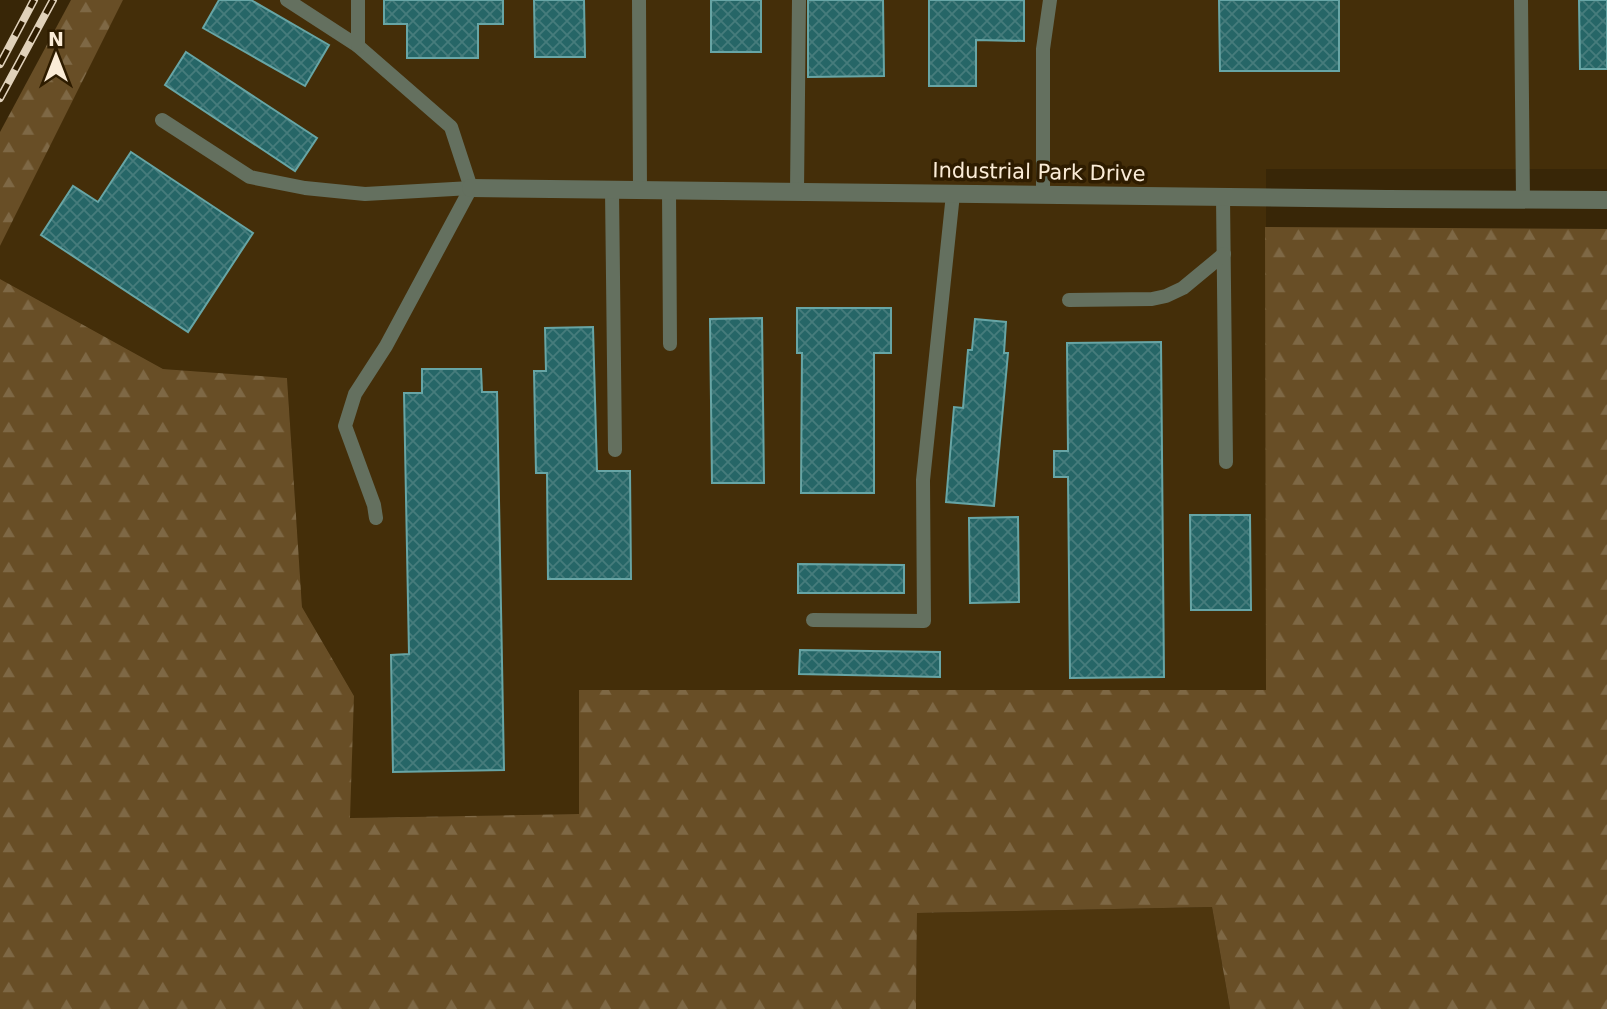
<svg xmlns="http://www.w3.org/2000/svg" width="1607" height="1009" font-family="'DejaVu Sans',sans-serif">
	<defs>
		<pattern id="forest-firs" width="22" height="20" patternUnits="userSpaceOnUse" patternTransform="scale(1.75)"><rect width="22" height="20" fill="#684e26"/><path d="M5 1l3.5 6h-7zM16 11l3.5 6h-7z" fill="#7e6845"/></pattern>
		<pattern id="building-cross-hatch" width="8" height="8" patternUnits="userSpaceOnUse" patternTransform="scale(1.75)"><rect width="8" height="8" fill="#266667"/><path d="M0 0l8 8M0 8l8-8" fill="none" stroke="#467c7c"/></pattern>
	</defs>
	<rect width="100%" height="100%" fill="#382607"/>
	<!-- built -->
	<path fill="#442e09" d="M123 0H1607V169H1266V690H580L579 814 349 818 354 696 302 607 287 378 163 369 0 279V246Z"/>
	<!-- green -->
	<path fill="#4e360e" d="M1212 907 1230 1009H916L917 913Z"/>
	<!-- forest -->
	<g fill="url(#forest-firs)">
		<path d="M71 0H123L0 246V132Z"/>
		<path d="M1265 227 1607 229V1009H1230L1212 907 917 913 916 1009H0V279L163 369 287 378 302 607 354 696 350 818 579 814V690H1266Z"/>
	</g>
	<!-- building -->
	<g fill="url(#building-cross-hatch)" stroke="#67a5a5" stroke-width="2">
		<path d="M219 0H251L329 45 305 86 203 28Z"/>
		<path d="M384 0H503V24H478V58H407V24H384Z"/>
		<path d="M534 0H584L585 57H535Z"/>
		<rect x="711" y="0" width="50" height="52"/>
		<path d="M808 0H883L884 76 808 77Z"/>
		<path d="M929 0H1024V41L976 40V86H929Z"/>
		<path d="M1219 0H1339V71H1220Z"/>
		<path d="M1579 0H1607V69H1580Z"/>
		<path d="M186 52 317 138 295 171 165 85Z"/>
		<path d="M131 152 253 233 188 332 41 235 73 186 98 202Z"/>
		<path d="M797 308H891V353H874V493H801L802 353H797Z"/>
		<path d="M762 318 764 483H712L710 319Z"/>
		<path d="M975 319 1006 322 1004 353H1008L994 506 946 502 954 407 963 408 968 350H972Z"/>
		<path d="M593 327 597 471H630L631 579H548L547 473H536L534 371H546L545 328Z"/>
		<path d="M1161 342 1164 677 1070 678 1068 477H1054V451H1068L1067 343Z"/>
		<path d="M422 369H481L482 392H497L504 770 393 772 391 655 409 654 404 393H422Z"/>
		<path d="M1190 515H1250L1251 610H1191Z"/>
		<path d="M1018 517 1019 602 970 603 969 518Z"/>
		<path d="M798 564 904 565V593H798Z"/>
		<path d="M800 650 940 652V677L799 674Z"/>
	</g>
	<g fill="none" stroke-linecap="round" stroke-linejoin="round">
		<!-- lane -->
		<g stroke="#64705f" stroke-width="14">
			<path d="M287 0 358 46 451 127 471 188 386 346 355 394 345 426 374 505 376 518"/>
			<path d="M358 0V46"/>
			<path d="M639 0 640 190"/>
			<path d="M1521 0 1523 200"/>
			<path d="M162 120 250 177 305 188 365 194 471 188"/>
			<path d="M612 190 615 450"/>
			<path d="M669 191 670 344"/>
			<path d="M797 191 799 0"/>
			<path d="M1043 195V49L1050 0"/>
			<path d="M1223 197 1226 462"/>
			<path d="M1069 300 1152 299 1166 296 1183 288 1224 254"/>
			<path d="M813 620 924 621 923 480 953 194"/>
		</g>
		<!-- street -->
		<path stroke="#64705f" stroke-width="18" d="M471 188 1387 199 1607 200"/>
		<!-- rail casing -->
		<g stroke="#e0d1ba" stroke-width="8">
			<g id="rail">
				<path d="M0 64 34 0"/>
				<path d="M0 98 53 0"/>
			</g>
		</g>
		<!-- rail -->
		<use href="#rail" stroke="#2e1c00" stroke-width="5" stroke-dasharray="16" stroke-linecap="butt"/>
	</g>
	<g text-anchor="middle" stroke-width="7" stroke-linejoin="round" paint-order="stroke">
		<!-- street labels -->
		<g font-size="21" fill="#fbecd7" stroke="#2e1c00">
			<text transform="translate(1039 172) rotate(1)" y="7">Industrial Park Drive</text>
		</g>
	</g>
	<!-- north arrow -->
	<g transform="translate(56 56)" stroke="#2e1c00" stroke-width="5" paint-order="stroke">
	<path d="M0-5L12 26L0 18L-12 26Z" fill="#fbecd7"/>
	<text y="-10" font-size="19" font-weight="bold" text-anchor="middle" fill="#fbecd7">N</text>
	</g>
</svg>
